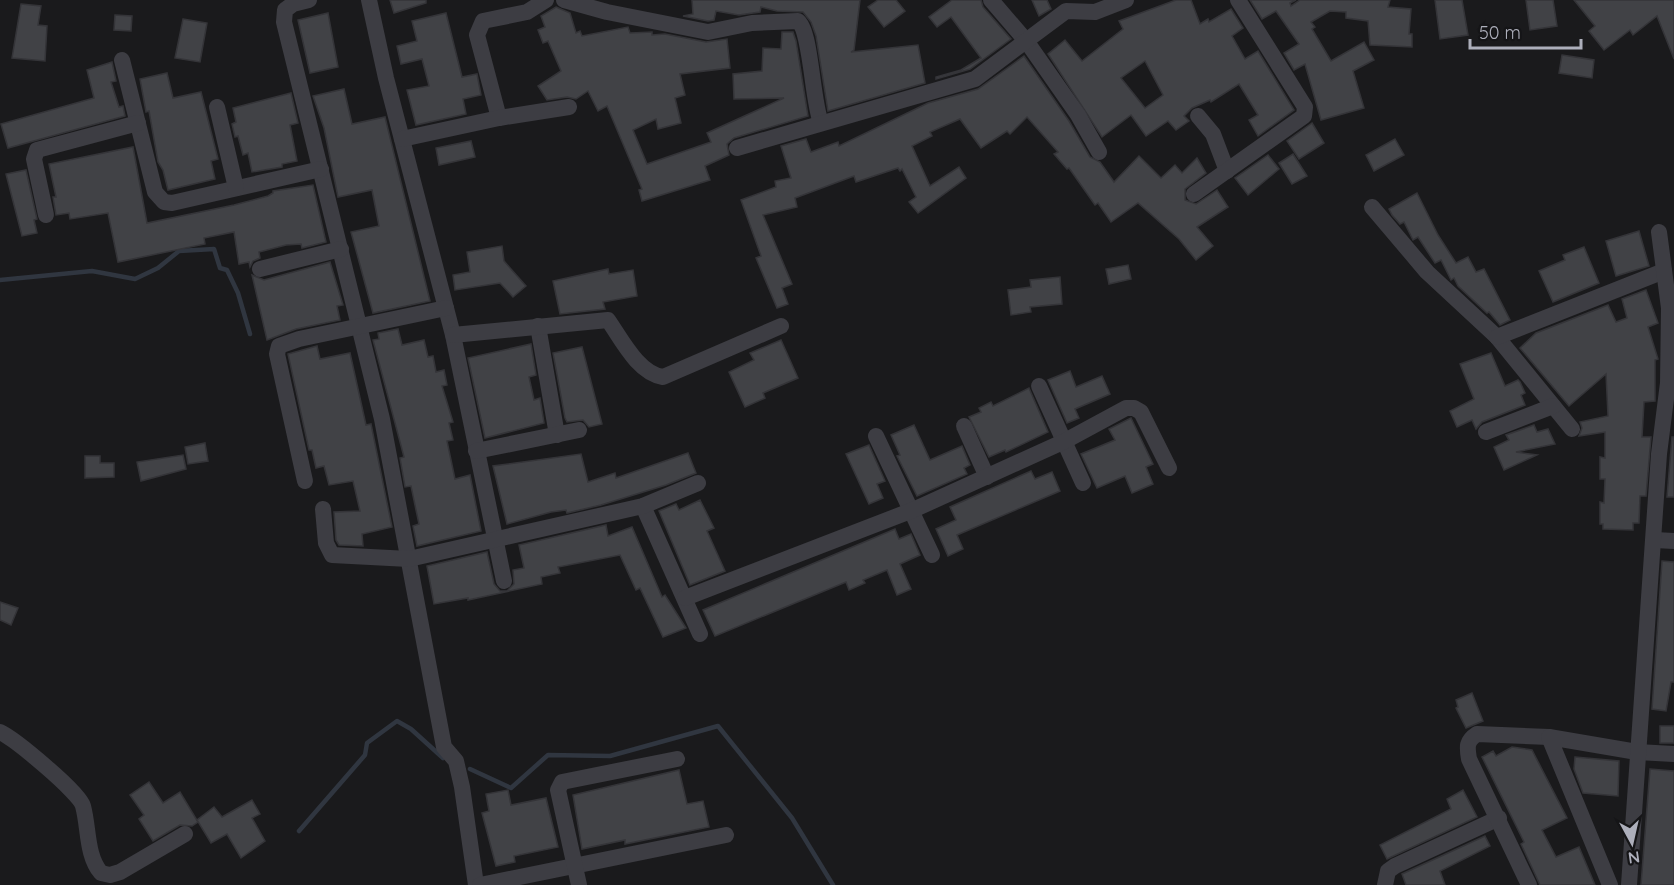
<svg xmlns="http://www.w3.org/2000/svg" width="1674" height="885" font-family="Quicksand,sans-serif">
	<rect width="100%" height="100%" fill="#1a1a1c"/>
	<g fill="none" stroke-linecap="round" stroke-linejoin="round">
		<!-- stream -->
		<g stroke="#303640" stroke-width="4.5">
			<path d="M0 280 92 271 135 279 158 268 179 251 214 249 220 268 227 270 238 293 250 334"/>
			<path d="M470 769 511 788 548 755 610 756 718 726 792 818 833 885"/>
			<path d="M299 831 365 755 367 743 397 721 411 729 443 758"/>
		</g>
	</g>
	<!-- building -->
	<g fill="#414246" stroke="#343438" stroke-width="1.5" fill-rule="evenodd">
		<path d="M390 0H426V3L394 13Z"/>
		<path d="M692 0H860L854 50 851 52 918 45 925 83 828 111 816 36 811 22 803 12 777 11 761 7 760 12 739 15 716 11 714 20 708 21 683 16 693 14Z"/>
		<path d="M878 0H896L905 11 884 27 868 7Z"/>
		<path d="M952 0H981L983 7 1011 39 970 69 936 79V77L961 70 981 58 951 17 937 27 929 17Z"/>
		<path d="M1032 0H1047L1051 9 1039 16Z"/>
		<path d="M1176 0H1191L1200 24 1208 19 1209 22 1231 9 1243 28 1232 36 1245 59 1258 51 1294 110 1258 136 1249 120 1258 115 1239 84 1211 102 1210 100 1192 108 1184 116 1189 121 1176 130 1168 121 1146 136 1131 115 1102 137 1048 54 1065 40 1082 61 1123 29 1119 21ZM1145 61 1163 95 1145 108 1121 78Z"/>
		<path d="M1250 0H1296L1290 3 1291 6 1300 0H1390L1388 7 1411 9 1409 34H1412V47L1370 45 1368 21 1346 18V12L1330 11 1311 22 1315 27 1312 29 1331 61 1364 42 1374 60 1353 71 1364 108 1321 120 1305 64 1294 70 1284 53 1299 44 1276 11 1262 19Z"/>
		<path d="M1435 0H1462L1468 35 1440 39Z"/>
		<path d="M1526 0H1553L1557 26 1530 30Z"/>
		<path d="M1574 0H1674V59L1657 16 1633 35 1630 30 1604 50 1589 31 1595 26Z"/>
		<path d="M21 4 41 6 38 25 47 26 45 61 12 58Z"/>
		<path d="M556 7 570 13 576 33 580 31 582 36 628 27 630 33 652 32V35L665 34 706 42 727 39 730 68 680 74 685 95 675 98 681 123 658 129 656 119 633 130 647 164 711 142 707 133 784 98 734 99 733 74 762 71 763 48 781 49 782 32H793L796 41 808 116 734 138 727 144 729 155 705 166 710 180 642 201 639 190 642 189 607 106 598 111 588 91 576 99 567 97 547 100 538 86 561 71 548 41 543 43 538 30 545 27 541 16Z"/>
		<path d="M328 13 338 67 310 73 298 20Z"/>
		<path d="M446 13 462 77 477 74 481 95 463 99 466 114 416 125 407 90 429 86 422 59 401 64 397 46 417 41 412 21Z"/>
		<path d="M115 15 132 16 131 31 114 30Z"/>
		<path d="M183 19 207 23 200 62 175 58Z"/>
		<path d="M1562 55 1594 60 1592 78 1559 73Z"/>
		<path d="M1024 56 1069 121 1090 157 1100 162 1114 182 1139 156 1161 178 1175 165 1182 173 1197 158 1206 173 1185 189V200L1196 204 1217 190 1228 207 1197 227 1213 246 1196 260 1179 239 1138 203 1111 222 1098 203 1095 205 1069 168 1067 169 1054 154 1058 152 1027 117 1010 134 1007 131 981 148 960 119 930 132 932 136 912 146 930 186 959 167 966 178 918 213 909 202 916 197 902 169 900 171 898 168 856 182 854 176 795 198 797 207 763 215 792 284 782 288 788 304 777 308 756 258 761 256 741 200 776 187 775 181 791 178 781 146 806 139 811 152 838 142 839 146 928 103 978 89Z"/>
		<path d="M112 62 116 81 111 82 119 107 123 106 125 116 8 148 1 124 94 98 87 70Z"/>
		<path d="M167 73 173 98 201 92 218 159 211 161 215 179 168 190 163 170 158 162 149 111 146 112 140 79Z"/>
		<path d="M344 89 352 124 385 117 430 301 373 313 351 232 379 226 372 190 338 197 324 128 313 96Z"/>
		<path d="M291 93 298 123 290 125 297 161 282 164V167L252 172 248 153 243 155 238 136 235 137 232 124 236 122 233 108Z"/>
		<path d="M1312 123 1324 143 1299 159 1287 141Z"/>
		<path d="M1395 139 1404 155 1374 171 1366 155Z"/>
		<path d="M471 141 475 157 439 165 436 148Z"/>
		<path d="M133 147 147 223 234 205 268 196 273 193V191L313 185 326 242 302 248 301 244 286 245 259 252 260 258 253 261 250 267 249 262 239 264 234 232 204 238 205 244 118 262 108 213 70 219 69 213 56 215 53 197H56L49 164Z"/>
		<path d="M1293 154 1307 176 1292 184 1279 163Z"/>
		<path d="M1268 155 1279 169 1248 195 1235 178Z"/>
		<path d="M26 170 37 219 34 220 37 233 22 236 6 174Z"/>
		<path d="M1417 193 1438 235 1456 263 1468 257 1476 272 1484 269 1510 320 1500 325 1489 312 1487 313 1458 286 1454 278 1451 280 1441 260 1435 263 1418 237 1413 240 1404 222 1400 224 1392 215 1389 209Z"/>
		<path d="M1639 231 1649 266 1616 276 1606 241Z"/>
		<path d="M502 246 504 261 526 286 513 297 500 283 455 290 453 275 470 272 467 252Z"/>
		<path d="M1584 247 1599 283 1553 302 1539 271 1565 260 1563 255Z"/>
		<path d="M330 262 343 305 337 306 340 320 296 329 267 340 252 275 264 280Z"/>
		<path d="M1128 265 1131 279 1109 284 1106 269Z"/>
		<path d="M608 269 609 274 633 270 637 296 603 302 605 309 560 314 553 281Z"/>
		<path d="M1060 277 1062 304 1030 307 1031 312 1011 315 1008 290 1031 287 1030 280Z"/>
		<path d="M1646 290 1658 323 1648 327 1658 359 1655 360V401L1644 402 1642 437H1651L1646 496H1640L1639 523H1633V530L1603 529V524H1600V502L1604 503 1605 479H1600V457L1605 458V432L1579 436 1582 428 1580 422 1608 416 1606 374 1569 406 1520 348 1536 333 1608 305 1616 322 1627 318 1622 299Z"/>
		<path d="M398 329 402 345 424 340 428 357 433 356 436 372 444 370 447 385 442 386 453 422 449 423 453 440 447 441 455 479 470 475 481 531 417 546 413 526 419 524 416 510 411 486 405 487 400 458 404 457 373 340 379 339 378 333Z"/>
		<path d="M781 340 798 378 763 393 765 398 745 407 729 372 754 360 750 353Z"/>
		<path d="M531 344 536 375 529 377 534 400 540 398 544 423 485 438 468 358Z"/>
		<path d="M317 346 320 359 350 353 366 425 371 424 392 527 362 534 363 546 339 545 336 540 334 512 360 511 353 481 329 485 324 466 316 468 312 450H309L288 354Z"/>
		<path d="M582 347 602 424 589 427 583 420 567 422 565 418 553 353Z"/>
		<path d="M1491 353 1505 386 1518 380 1520 382 1525 393 1521 395 1525 405 1482 422 1476 429 1472 420 1457 427 1450 411 1474 399 1460 364Z"/>
		<path d="M1070 371 1076 387 1102 376 1110 394 1075 409 1079 418 1067 423 1048 380Z"/>
		<path d="M1029 388 1048 432 1006 452 1005 450 989 457 969 417 981 412 979 408 991 402 993 406Z"/>
		<path d="M1131 418 1153 464 1146 467 1153 484 1132 493 1125 476 1097 488 1081 454 1115 440 1109 429Z"/>
		<path d="M914 425 930 460 962 446 970 465 964 468 967 474 917 496 897 456 900 455 891 435Z"/>
		<path d="M1534 425 1537 432 1548 429 1555 444 1516 452 1537 455 1504 470 1494 447 1509 440 1506 435Z"/>
		<path d="M1672 437H1674V497H1667Z"/>
		<path d="M205 443 208 461 188 464 185 447Z"/>
		<path d="M869 445 885 481 877 484 883 498 869 504 846 454Z"/>
		<path d="M688 453 696 473 666 485 601 505 567 513 566 510 551 512 507 524 493 466 581 454 588 482 615 473 616 478Z"/>
		<path d="M183 455 186 469 141 481 137 462Z"/>
		<path d="M85 456H100V463H114V477L85 478Z"/>
		<path d="M1031 471 1035 479 1052 472 1060 491 957 535 963 549 948 556 936 529 956 520 950 507Z"/>
		<path d="M700 500 714 528 707 531 725 571 690 585 659 511 676 504 679 510Z"/>
		<path d="M606 525 608 536 632 527 662 597 665 595 686 628 663 637 640 588 636 590 620 555 558 567 560 573 541 577 542 584 468 600V598L434 604 427 566 487 552 494 584 500 591H507L514 584 513 570 524 568 519 545Z"/>
		<path d="M895 529 899 539 911 534 920 555 900 564 911 589 897 595 887 570 863 580 865 583 849 590 846 582 715 636 703 610Z"/>
		<path d="M1662 561 1674 562V682H1671L1666 711 1652 709Z"/>
		<path d="M0 602 18 608 11 625 0 620Z"/>
		<path d="M1472 693 1483 721 1466 728 1456 708 1458 707 1456 700Z"/>
		<rect x="1660" y="726" width="14" height="17"/>
		<path d="M1512 747 1532 750 1567 818 1542 830 1556 857 1579 847 1595 885H1540L1521 844 1524 842 1482 757 1493 751 1496 756Z"/>
		<path d="M1575 757 1619 761 1618 796 1583 793 1574 769Z"/>
		<path d="M1650 769 1674 771V885H1641Z"/>
		<path d="M679 770 687 804 703 801 709 827 625 844V840L582 849 573 795Z"/>
		<path d="M149 782 163 803 180 792 198 822 192 826 180 825 153 841 139 819 144 815 130 795Z"/>
		<path d="M508 790 511 805 546 798 558 847 514 856 515 862 496 866 482 813 489 811 486 794Z"/>
		<path d="M1463 790 1477 817 1387 859 1380 845 1451 809 1447 799Z"/>
		<path d="M252 800 260 814 252 818 265 841 241 858 227 834 211 843 197 820 214 807 222 817Z"/>
		<path d="M1485 836 1490 846 1440 871 1445 885H1406L1402 874Z"/>
	</g>
	<g fill="none" stroke-linecap="round" stroke-linejoin="round">
		<!-- minor -->
		<g stroke="#3d3d43" stroke-width="16">
			<path d="M309 0 293 4 285 10 284 22 382 419 444 747 456 761 462 787 476 885"/>
			<path d="M369 0 386 78 453 335 504 581"/>
			<path d="M564 0 607 12 708 32 752 23 798 21C811 31 812 100 821 123"/>
			<path d="M991 0 1027 42 1078 115 1099 152"/>
			<path d="M122 60 155 192 164 202 172 203 321 169"/>
			<path d="M217 107 236 188"/>
			<path d="M1198 116 1213 134 1227 171"/>
			<path d="M499 118 477 35 483 21 527 12 546 0"/>
			<path d="M402 139 499 118 569 107"/>
			<path d="M737 148 975 79 1066 11 1095 12 1126 0"/>
			<path d="M1194 194 1304 116 1305 107 1238 0"/>
			<path d="M1372 207 1427 272 1497 337 1572 429"/>
			<path d="M46 215 34 159 37 150 138 123"/>
			<path d="M260 269 341 249"/>
			<path d="M538 326 557 435"/>
			<path d="M453 335 608 320C622 340 638 373 663 377L781 326"/>
			<path d="M1497 337 1664 271"/>
			<path d="M1039 386 1083 483"/>
			<path d="M964 426 987 477"/>
			<path d="M1486 432 1553 406"/>
			<path d="M876 436 932 555"/>
			<path d="M476 451 579 430"/>
			<path d="M305 481 277 354 279 346 299 339 446 308"/>
			<path d="M643 506 700 634"/>
			<path d="M323 509 326 543 332 555 409 559 643 506 698 483"/>
			<path d="M1655 540 1674 541"/>
			<path d="M685 598 913 510 1065 441 1126 408H1134L1141 412 1169 468"/>
			<path d="M0 732C15 739 80 793 83 806 89 828 86 855 101 873L110 875 120 872 185 834"/>
			<path d="M480 885 726 835"/>
			<path d="M579 885 558 790 562 782 677 759"/>
			<path d="M1385 885 1388 871 1395 866 1499 818"/>
			<path d="M1529 885 1469 759C1467 747 1466 741 1477 734L1549 737"/>
			<path d="M1610 885 1549 737 1637 752 1674 754"/>
			<path d="M1629 885 1659 454 1668 383 1669 308 1659 232"/>
		</g>
	</g>
	<!-- north arrow -->
	<g transform="translate(1632 843) rotate(172)" stroke="#151517" stroke-width="4.5" paint-order="stroke">
	<path d="M0-4.5L10 22L0 15L-10 22Z" fill="#adafbb"/>
	<text y="-9" font-size="16" font-weight="bold" text-anchor="middle" fill="#adafbb">N</text>
	</g>
	<!-- scale -->
	<path d="M1470 39v9h111v-9" fill="none" stroke="#adafbb" stroke-width="3"/>
	<text x="1479" y="39" font-size="18" fill="#adafbb" stroke="#151517" stroke-width="4.5" paint-order="stroke">50 m</text>
</svg>
